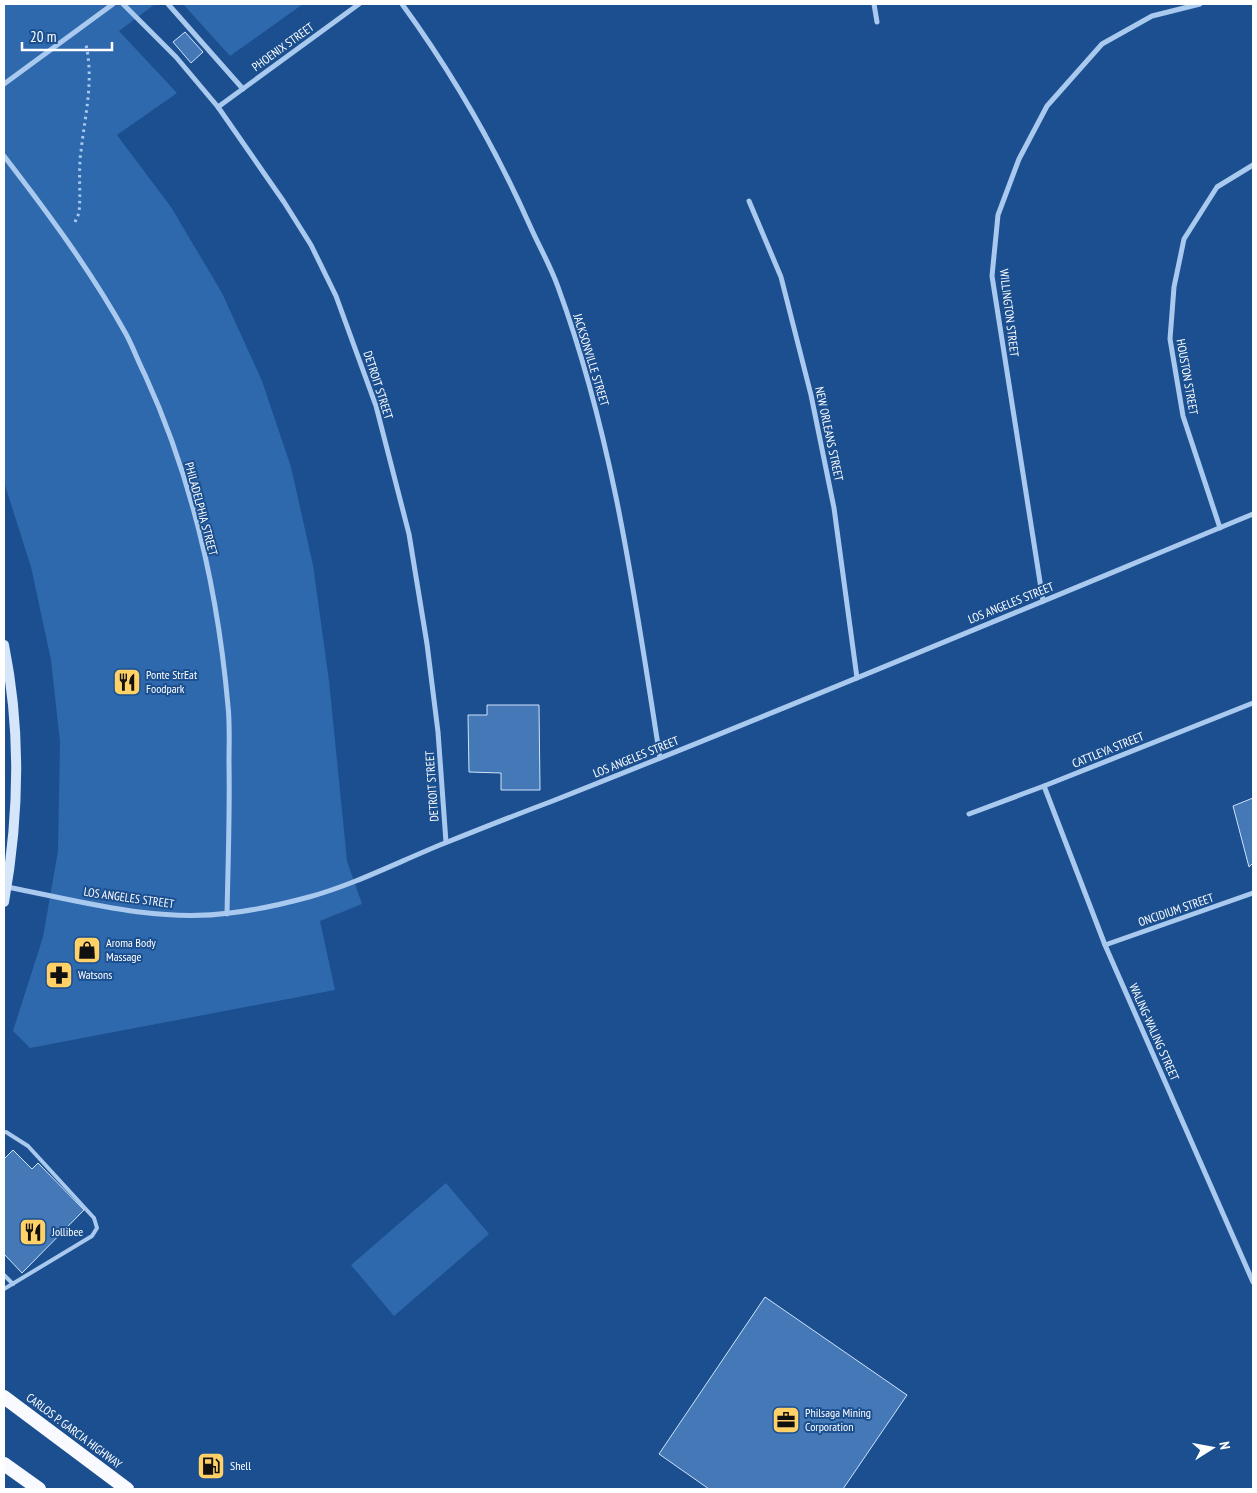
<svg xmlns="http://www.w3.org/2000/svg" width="1257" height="1493" font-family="'PT Sans Narrow',sans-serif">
	<rect width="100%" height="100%" fill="#1b4f8f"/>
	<!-- green -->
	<g fill="#2e69ad">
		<path d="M4 4H155L119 31 177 93 117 135 171 207 222 293 262 381 291 467 313 565 329 681 347 861 362 904 320 921 335 990 30 1048 13 1031 43 937 58 851 60 742 51 660 31 567 4 482Z"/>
		<path d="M183 4H303L230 56Z"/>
		<path d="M446 1183 489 1234 394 1316 351 1265Z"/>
	</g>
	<!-- building -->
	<g fill="#4478b7" stroke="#cfe3fa">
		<path d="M185 32 203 52 191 63 173 42Z"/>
		<path d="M487 705H539L540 790H501V773L469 772 468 715H487Z"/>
		<path d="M1253 798V863L1249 867 1233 806Z"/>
		<path d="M13 1150 32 1169 38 1163 84 1210 22 1273 4 1254V1159Z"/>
		<path d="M765 1297 907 1395 843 1489H709L659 1454Z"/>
	</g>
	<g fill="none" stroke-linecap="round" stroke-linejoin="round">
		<!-- path -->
		<path stroke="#a9c9ee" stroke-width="3" stroke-dasharray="2.5 4" stroke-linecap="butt" d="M75 222 79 213C81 193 78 172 81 151 85 115 94 81 86 45"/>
		<!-- service -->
		<g stroke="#a9c9ee" stroke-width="4">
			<path d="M4 1275 13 1284"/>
			<path d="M4 1289 92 1236 97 1228 94 1218 28 1146 6 1132"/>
		</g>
		<!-- minor -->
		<g stroke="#a9c9ee" stroke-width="5">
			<path d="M123 4 176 57 218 107 284 202 311 245 336 296 376 406 409 534 427 644 438 732 446 842"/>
			<path d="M168 4 243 89"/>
			<path d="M402 4C453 74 496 149 531 228 540 248 551 267 558 287 614 440 635 599 660 758"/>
			<path d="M874 4 877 22"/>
			<path d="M4 84 113 4"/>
			<path d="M218 107 359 4"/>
			<path d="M4 156C48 213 91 271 126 334 133 347 138 361 145 375 192 478 218 593 228 706 230 724 229 744 229 763 230 813 228 863 227 914"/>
			<path d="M749 201 781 277 811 395 834 508 857 678"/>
			<path d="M1220 528 1183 416 1170 339 1174 287 1184 239 1217 187 1253 165"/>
			<path d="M1043 601 992 276 998 215 1019 159 1047 106 1102 44 1152 16 1200 4"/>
			<path d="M1044 786 1105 945 1253 1282"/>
			<path d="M969 814 1044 786 1253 703"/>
			<path d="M7 887C80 901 156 923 230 913 257 910 283 904 309 897 356 884 400 861 445 843 480 829 515 815 550 802 786 709 1019 611 1253 514"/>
			<path d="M1105 945 1253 893"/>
		</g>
		<!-- secondary -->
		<path stroke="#d6e6fa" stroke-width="10" d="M4 645C21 729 19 818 4 902"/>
		<!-- trunk -->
		<g stroke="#f8faff" stroke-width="14">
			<path d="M4 1397 127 1489"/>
			<path d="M4 1464 39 1489"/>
		</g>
	</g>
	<!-- icons -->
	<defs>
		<g id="restaurant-square" transform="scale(1.4375)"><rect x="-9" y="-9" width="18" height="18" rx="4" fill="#ffd166" stroke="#1b4f8f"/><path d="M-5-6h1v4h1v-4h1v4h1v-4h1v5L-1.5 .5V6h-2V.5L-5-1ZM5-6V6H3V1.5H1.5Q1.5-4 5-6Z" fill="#111"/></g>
		<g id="shop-square" transform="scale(1.4375)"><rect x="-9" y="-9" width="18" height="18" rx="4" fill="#ffd166" stroke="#1b4f8f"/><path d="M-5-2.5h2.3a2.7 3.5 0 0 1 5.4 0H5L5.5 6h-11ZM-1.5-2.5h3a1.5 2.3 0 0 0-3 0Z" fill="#111"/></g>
		<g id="pharmacy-square" transform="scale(1.4375)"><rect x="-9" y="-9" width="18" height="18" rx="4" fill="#ffd166" stroke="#1b4f8f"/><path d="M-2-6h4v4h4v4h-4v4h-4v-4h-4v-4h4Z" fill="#111"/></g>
		<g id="office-square" transform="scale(1.4375)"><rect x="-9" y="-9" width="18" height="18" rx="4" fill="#ffd166" stroke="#1b4f8f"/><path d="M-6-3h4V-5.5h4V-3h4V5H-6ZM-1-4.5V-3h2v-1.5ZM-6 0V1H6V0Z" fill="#111"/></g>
		<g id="fuel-square" transform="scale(1.4375)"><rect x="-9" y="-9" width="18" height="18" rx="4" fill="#ffd166" stroke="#1b4f8f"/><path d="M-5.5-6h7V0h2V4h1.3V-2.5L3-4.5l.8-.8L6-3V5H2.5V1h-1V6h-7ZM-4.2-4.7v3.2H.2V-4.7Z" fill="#111"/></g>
	</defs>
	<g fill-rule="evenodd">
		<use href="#restaurant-square" x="127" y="682"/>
		<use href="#shop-square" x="87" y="950"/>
		<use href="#pharmacy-square" x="59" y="975"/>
		<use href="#restaurant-square" x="33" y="1232"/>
		<use href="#office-square" x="786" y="1420"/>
		<use href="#fuel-square" x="211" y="1466"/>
	</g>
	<g text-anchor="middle" stroke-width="4" stroke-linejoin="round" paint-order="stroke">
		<!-- street labels -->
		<g font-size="12" fill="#fff" stroke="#1b4f8f">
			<text transform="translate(283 47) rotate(-36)" y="4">PHOENIX STREET</text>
			<text transform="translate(1009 313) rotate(83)" y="4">WILLINGTON STREET</text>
			<text transform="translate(591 360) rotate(73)" y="4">JACKSONVILLE STREET</text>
			<text transform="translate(1187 377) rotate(80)" y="4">HOUSTON STREET</text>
			<text transform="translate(378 385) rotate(72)" y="4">DETROIT STREET</text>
			<text transform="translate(829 434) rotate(78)" y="4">NEW ORLEANS STREET</text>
			<text transform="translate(201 509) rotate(75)" y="4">PHILADELPHIA STREET</text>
			<text transform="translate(1011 603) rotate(-22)" y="4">LOS ANGELES STREET</text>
			<text transform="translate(1108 750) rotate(-22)" y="4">CATTLEYA STREET</text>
			<text transform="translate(636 757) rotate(-22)" y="4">LOS ANGELES STREET</text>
			<text transform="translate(432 786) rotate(-94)" y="4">DETROIT STREET</text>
			<text transform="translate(129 898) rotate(8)" y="4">LOS ANGELES STREET</text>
			<text transform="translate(1176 910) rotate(-19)" y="4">ONCIDIUM STREET</text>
			<text transform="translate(1154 1032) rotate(66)" y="4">WALING-WALING STREET</text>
			<text transform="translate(74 1431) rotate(37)" y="4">CARLOS P. GARCIA HIGHWAY</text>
		</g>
		<!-- poi labels -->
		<g font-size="12" fill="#fff" stroke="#1b4f8f" text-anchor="start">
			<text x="146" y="679">Ponte StrEat<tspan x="146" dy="14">Foodpark</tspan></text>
			<text x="106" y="947">Aroma Body<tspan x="106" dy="14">Massage</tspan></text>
			<text x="78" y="979">Watsons</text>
			<text x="52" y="1236">Jollibee</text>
			<text x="805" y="1417">Philsaga Mining<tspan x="805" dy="14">Corporation</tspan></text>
			<text x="230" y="1470">Shell</text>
		</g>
	</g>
	<!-- border -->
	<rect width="1257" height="1493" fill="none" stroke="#ffffff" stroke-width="10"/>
	<!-- north arrow -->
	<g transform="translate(1212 1448) rotate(79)" stroke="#1b4f8f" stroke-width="4" paint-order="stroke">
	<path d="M0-4L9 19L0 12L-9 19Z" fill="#ffffff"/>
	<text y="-8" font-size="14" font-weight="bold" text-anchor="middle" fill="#ffffff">N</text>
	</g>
	<!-- scale -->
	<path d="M22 42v8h90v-8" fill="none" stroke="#ffffff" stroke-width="2.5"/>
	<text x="30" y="42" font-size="15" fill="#ffffff" stroke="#1b4f8f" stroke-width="4" paint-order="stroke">20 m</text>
</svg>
